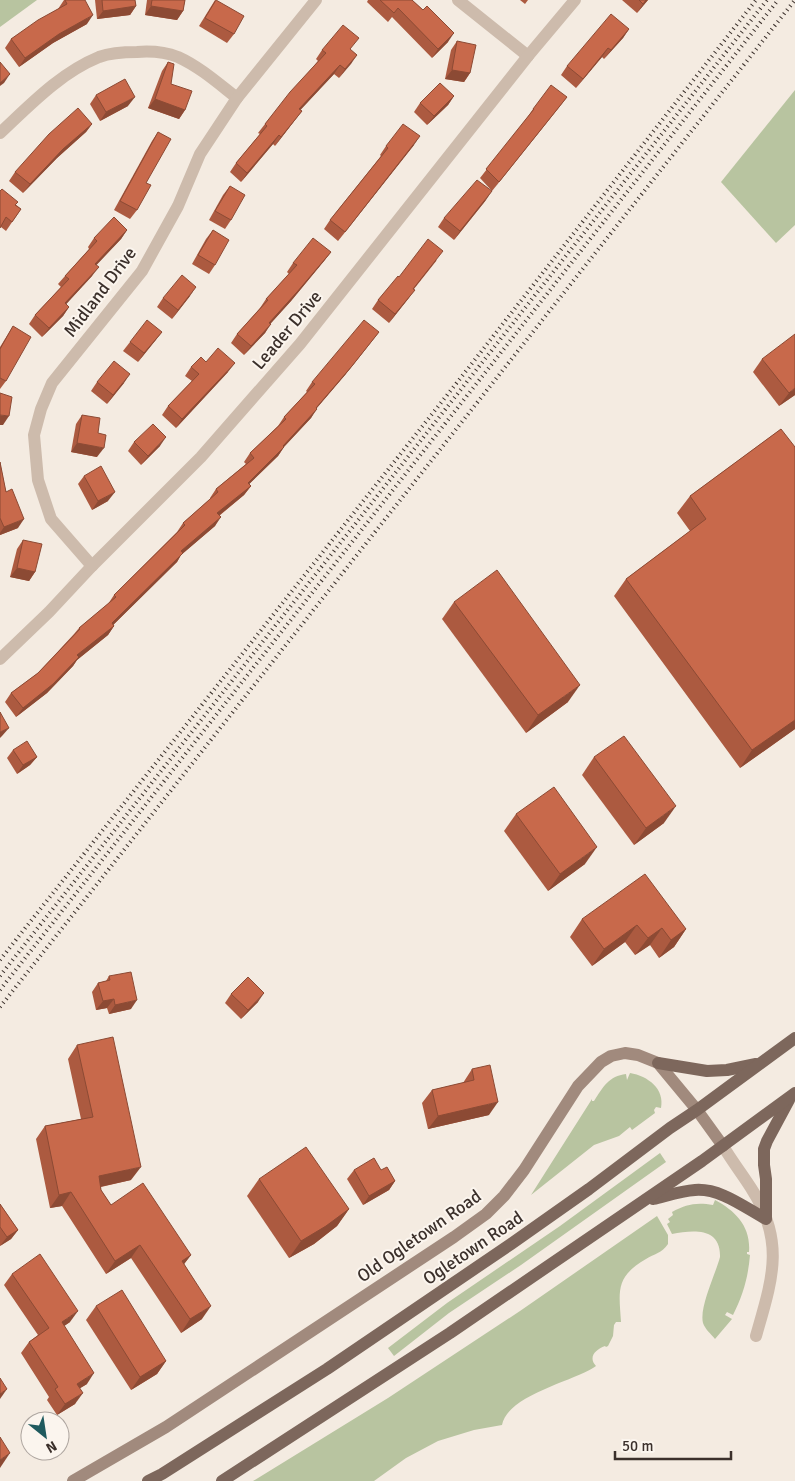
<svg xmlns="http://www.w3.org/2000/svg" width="795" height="1481" font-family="Signika,sans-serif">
	<rect width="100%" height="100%" fill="#f4ebe1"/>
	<!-- green -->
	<g fill="#b8c4a0">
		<path d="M0 0H37L0 27Z"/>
		<path d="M795 90V225L776 243 721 182Z"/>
		<path d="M630 1073C648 1076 665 1089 661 1108L656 1107 654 1110 655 1113 632 1130 630 1127 619 1136 594 1145 531 1195 592 1099V1101H594C603 1087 609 1076 626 1074L627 1080Z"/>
		<path d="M660 1153 666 1162 521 1265 449 1313 394 1356 388 1348 447 1303 560 1226Z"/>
		<path d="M715 1200C736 1211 751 1227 749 1252H747V1254L750 1255C748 1278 743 1295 733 1315L727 1312 725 1315 732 1319 715 1339C711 1334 705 1329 703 1323 699 1307 716 1273 720 1257 721 1227 693 1230 672 1234L667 1224 670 1222 668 1219 673 1215 672 1212C686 1204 697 1202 713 1205Z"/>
		<path d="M657 1216 668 1235V1244C662 1253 654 1254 646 1259 615 1277 619 1291 621 1322H616L614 1325 613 1336 608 1346 606 1347 605 1346C595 1350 588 1357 596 1366L593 1368C570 1382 507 1396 502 1425L474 1430 438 1441 406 1458 374 1481H253L388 1398 520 1311Z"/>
	</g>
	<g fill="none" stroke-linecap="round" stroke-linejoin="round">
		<!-- street -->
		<g stroke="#cdbbac" stroke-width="12">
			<path d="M458 0 528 56"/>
			<path d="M0 133C30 105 60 73 99 57 110 53 125 52 137 52 150 51 165 52 178 57 200 67 219 84 237 98"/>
			<path d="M92 566 51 519 38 480 34 435 41 409 52 383 142 271 178 206 200 154 237 98 316 0"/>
			<path d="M0 659 49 612 92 566 201 457 300 344 528 56 575 0"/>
			<path d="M723 1146C732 1161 742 1174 751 1188 786 1242 772 1280 756 1336"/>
		</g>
		<!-- secondary -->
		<path stroke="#a18a7d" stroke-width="12" d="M73 1481 166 1427 454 1237 486 1214 504 1196 524 1170 578 1086 601 1062 611 1056 625 1053 638 1055 658 1063 697 1110 723 1146"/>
		<!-- primary -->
		<g stroke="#7d675c" stroke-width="12">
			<path d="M658 1063 707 1071 727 1070 756 1064"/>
			<path d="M653 1199C666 1196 681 1191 695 1190 720 1188 744 1207 766 1219V1179L764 1165V1149L767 1141 789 1100"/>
			<path d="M148 1481 162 1474 327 1369 511 1244 589 1189 670 1128 697 1110 795 1038"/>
			<path d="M222 1481 450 1333 702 1161 795 1093"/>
		</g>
		<!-- rail -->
		<g stroke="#3b302b" stroke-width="4" stroke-dasharray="1 4" stroke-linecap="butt">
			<path d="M0 960 459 380 756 0"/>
			<path d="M0 976 767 0"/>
			<path d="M0 990 778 0"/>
			<path d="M0 1007 795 0"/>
		</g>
	</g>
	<!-- wall -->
	<g fill="#ac5a40">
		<path d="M64 0H85L87 24 53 43 19 67 5 48 11 39 58 9Z"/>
		<path d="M95 0H135L136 6 130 15 97 19Z"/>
		<path d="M147 0H185L183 11 177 20 145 15Z"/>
		<path d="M215 0 234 34 227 43 199 26Z"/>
		<path d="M368 0H412L423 10 448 42 432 58 392 17 388 22 367 2Z"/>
		<path d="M520 0H528L525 4Z"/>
		<path d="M622 0H648L637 13Z"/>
		<path d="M629 29 623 38 604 59 602 57 576 88 561 75 567 66Z"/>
		<path d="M457 41 470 73 464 82 445 79 451 50Z"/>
		<path d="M322 50H350L357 55 339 78 334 74 300 110 302 111 295 120 275 146 273 144 241 182 230 172 236 163 260 134 258 133 265 124 318 61 316 59Z"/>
		<path d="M168 62 171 84 185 110 179 119 148 108 162 71Z"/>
		<path d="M96 95 128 106 100 121 90 104Z"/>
		<path d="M454 96 448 105 427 125 414 112 420 103Z"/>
		<path d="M567 97 560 106 492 191 480 178 527 118 533 109Z"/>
		<path d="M92 124 86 132 57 158 23 193 9 181 15 172Z"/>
		<path d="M158 132 146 183 137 210 130 219 114 210 152 141Z"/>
		<path d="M414 145 338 241 324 229 330 220 381 156 380 155 386 146Z"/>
		<path d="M230 186 231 220 225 229 209 220 223 195Z"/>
		<path d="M0 191 21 209 6 231 1 227Z"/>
		<path d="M486 200 454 240 438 227 444 218Z"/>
		<path d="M127 230 121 239 96 265 92 276 66 304 69 307 63 316 42 337 29 324 35 315 61 287 58 284 65 276 89 249 88 247 94 238Z"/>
		<path d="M213 230 215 265 209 274 192 264 206 239Z"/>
		<path d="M331 252 324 261 291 301 270 324 265 333 244 355 231 343 237 334 260 308 266 299 289 274 287 272 293 263Z"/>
		<path d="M437 260 414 289 408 299 389 323 372 309 378 300 399 277Z"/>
		<path d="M190 296 172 319 157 307 163 298Z"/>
		<path d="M13 326 6 381 0 389V347Z"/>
		<path d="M162 332 138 362 123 351 130 342Z"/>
		<path d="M379 332 345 375 316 409 311 418 284 447 278 456 249 484 251 486 244 495 219 516 215 526 181 555 177 562 113 625 114 626 108 635 77 660 73 666 47 693 16 717 5 702 11 693 38 673 74 634 79 628 108 604 114 595 177 532 183 523 210 499V498L216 489 246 464 244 462 250 453 278 426 284 417 307 392 306 391 312 382Z"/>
		<path d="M762 359 795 395 779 406 753 372Z"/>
		<path d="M206 362 228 372 176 428 162 415 168 406 192 381 185 376 191 367Z"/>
		<path d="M97 382 124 383 107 404 91 391Z"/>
		<path d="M82 415 98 433 97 457 71 452 76 424Z"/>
		<path d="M781 429 795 729 740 768 614 596 626 579 690 531 677 513 690 496Z"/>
		<path d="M134 442 160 446 141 465 128 451Z"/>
		<path d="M0 462 6 492 18 528 0 535Z"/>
		<path d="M84 476 108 501 92 510 78 484Z"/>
		<path d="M23 540 35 572 29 581 10 577 17 549Z"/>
		<path d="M454 602 568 702 526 733 442 619Z"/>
		<path d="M13 750 37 757 30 765 17 774 7 758Z"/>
		<path d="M594 757 664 823 634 845 582 775Z"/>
		<path d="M516 814 585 864 548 891 504 831Z"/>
		<path d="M582 919 686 929 674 947 659 958 650 945 635 955 625 942 592 966 570 937Z"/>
		<path d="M109 976 131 1009 109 1014 107 1008 96 1010 92 992 98 983 106 981Z"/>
		<path d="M231 994 258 1002 241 1019 225 1003Z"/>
		<path d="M77 1045 131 1180 101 1187V1190L111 1205 191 1255 184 1264 202 1319 181 1333 131 1258 106 1274 62 1206 50 1208 36 1139 45 1126 81 1119 68 1059Z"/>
		<path d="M472 1069 489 1115 428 1129 422 1103 432 1090 463 1083Z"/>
		<path d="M354 1170H381L395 1181 389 1190 363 1205 347 1179Z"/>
		<path d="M259 1179 349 1209 337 1226 314 1244 289 1258 247 1196Z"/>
		<path d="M0 1204 18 1230 11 1239 0 1246Z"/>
		<path d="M12 1274 70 1322 64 1326 87 1384 80 1388 75 1404 57 1415 47 1400 49 1397 21 1353 29 1342 38 1335 4 1285Z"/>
		<path d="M96 1306 166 1361 157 1374 131 1390 86 1320Z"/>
	</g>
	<!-- shaded-wall -->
	<g fill="#8c4a34">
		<path d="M646 0H648L637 13 643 4Z"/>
		<path d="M136 6 130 15 97 19 103 11Z"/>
		<path d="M151 6 183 11 177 20 145 15Z"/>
		<path d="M93 15 87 24 53 43 19 67 25 58 59 34Z"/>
		<path d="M629 29 623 38 604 59 611 50Z"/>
		<path d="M454 33 448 42 432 58 438 49Z"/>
		<path d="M608 48 602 57 576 88 583 79Z"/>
		<path d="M357 55 351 64 339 78 345 69Z"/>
		<path d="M340 65 334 74 293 118 299 109Z"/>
		<path d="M452 70 470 73 464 82 445 79Z"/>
		<path d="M10 74 4 83 0 86V83Z"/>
		<path d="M454 96 448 105 427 125 434 116Z"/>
		<path d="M135 97 128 106 100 121 106 112Z"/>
		<path d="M567 97 560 106 492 191 499 182Z"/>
		<path d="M155 99 185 110 179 119 148 108Z"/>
		<path d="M302 111 295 120 275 146 281 137Z"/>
		<path d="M92 124 86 132 57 158 23 193 30 184 63 149Z"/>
		<path d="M279 135 273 144 241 182 247 173Z"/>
		<path d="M420 136 414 145 338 241 345 232Z"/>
		<path d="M492 191 486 200 454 240 460 231Z"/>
		<path d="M127 230 121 239 89 273 95 264Z"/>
		<path d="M331 252 324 261 291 301 263 332 269 323Z"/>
		<path d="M99 267 92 276 59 312 65 303Z"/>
		<path d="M196 287 190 296 172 319 178 310Z"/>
		<path d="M415 290 408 299 389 323 395 314Z"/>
		<path d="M69 307 63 316 42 337 49 328Z"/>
		<path d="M271 324 265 333 244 355 251 346Z"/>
		<path d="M162 332 155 341 138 362 144 353Z"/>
		<path d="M379 332 345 375 309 417 316 408Z"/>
		<path d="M235 363 228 372 176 428 182 419Z"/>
		<path d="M130 374 124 383 107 404 113 395Z"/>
		<path d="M795 388V395L779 406 789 393Z"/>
		<path d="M317 409 311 418 280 451 284 447 278 456 242 491 248 483Z"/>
		<path d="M0 415 9 416 3 425H0Z"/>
		<path d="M166 437 160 446 141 465 148 456Z"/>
		<path d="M77 443 104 448 97 457 71 452Z"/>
		<path d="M251 486 244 495 211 522 217 513Z"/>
		<path d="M115 492 108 501 92 510 98 501Z"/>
		<path d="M221 517 215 526 181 555 177 562 106 632 112 623 181 551Z"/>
		<path d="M24 519 18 528 0 535V533L4 527Z"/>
		<path d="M17 568 35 572 29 581 10 577Z"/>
		<path d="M114 626 108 635 77 660 73 666 47 693 16 717 23 708 77 655Z"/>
		<path d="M580 685 568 702 526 733 538 715Z"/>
		<path d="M795 720V729L740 768 752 750Z"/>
		<path d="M9 728 2 736 0 738V732Z"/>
		<path d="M37 757 30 765 17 774 23 765Z"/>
		<path d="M676 806 664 823 634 845 646 828Z"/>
		<path d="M597 847 585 864 548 891 560 874Z"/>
		<path d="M637 925 625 942 592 966 604 949Z"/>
		<path d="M662 928 650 945 635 955 648 938Z"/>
		<path d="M686 929 674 947 659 958 671 940Z"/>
		<path d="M264 993 258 1002 241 1019 248 1010Z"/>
		<path d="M114 999 107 1008 96 1010 103 1001Z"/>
		<path d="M137 1000 131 1009 109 1014 115 1005Z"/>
		<path d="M498 1102 489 1115 428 1129 438 1116Z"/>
		<path d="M141 1167 131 1180 90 1189 99 1176Z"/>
		<path d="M395 1181 389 1190 363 1205 369 1196Z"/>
		<path d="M71 1192 62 1206 50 1208 59 1195Z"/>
		<path d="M349 1209 337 1226 314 1244 289 1258 301 1241Z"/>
		<path d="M18 1230 11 1239 0 1246 7 1237Z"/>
		<path d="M140 1245 131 1258 106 1274 115 1261Z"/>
		<path d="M191 1255 181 1268 182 1261Z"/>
		<path d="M211 1306 202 1319 181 1333 190 1319Z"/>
		<path d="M78 1311 70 1322 54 1333 62 1322Z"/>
		<path d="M166 1361 157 1374 131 1390 140 1377Z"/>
		<path d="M94 1373 87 1384 69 1395 77 1384Z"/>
		<path d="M7 1389 0 1399V1394Z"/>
		<path d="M83 1393 75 1404 57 1415 65 1404Z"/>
		<path d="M10 1453 0 1468V1460Z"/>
	</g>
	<!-- building -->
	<g fill="#c8694b" stroke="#8c4a34">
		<path d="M65 0H85L93 15 59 34 25 58 11 39 38 20 67 4Z"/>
		<path d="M102 0H135L136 6 103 11Z"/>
		<path d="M152 0H185L183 11 151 6Z"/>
		<path d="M216 0 244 16 234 34 205 18Z"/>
		<path d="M380 0H412L423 10 427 6 454 33 438 49 398 8 394 13Z"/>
		<path d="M639 0H646L643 4Z"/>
		<path d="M611 14 629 29 611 50 608 48 583 79 567 66Z"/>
		<path d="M343 25 359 38 350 49 357 55 345 69 340 65 299 109 302 111 281 137 279 135 247 173 236 163 267 126 265 124 290 92 326 53 322 50Z"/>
		<path d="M457 41 476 45 470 73 452 70Z"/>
		<path d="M0 62 10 74 0 83Z"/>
		<path d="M168 62 174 64 171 84 192 91 185 110 155 99Z"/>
		<path d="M125 79 135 97 106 112 96 95Z"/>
		<path d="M440 83 454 96 434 116 420 103Z"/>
		<path d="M551 85 567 97 499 182 486 169 534 109H533Z"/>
		<path d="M78 108 92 124 63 149 30 184 15 172 49 134Z"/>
		<path d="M403 124 420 136 345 232 330 220 388 148 386 146Z"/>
		<path d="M158 132 171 139 146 183 151 185 137 210 120 201Z"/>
		<path d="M477 180 492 191 460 231 444 218Z"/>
		<path d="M230 186 245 195 231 220 215 211Z"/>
		<path d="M2 189 18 202 15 205 21 209 12 222 6 217 0 228V191Z"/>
		<path d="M114 217 127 230 95 264 99 267 65 303 69 307 49 328 35 315 69 279 65 276 97 241 94 238Z"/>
		<path d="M213 230 229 240 215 265 198 255Z"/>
		<path d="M313 238 331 252 297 292 269 323 271 324 251 346 237 334 268 300 266 299 297 265 293 263Z"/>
		<path d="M428 239 443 251 413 289 415 290 395 314 378 300 398 276 399 277Z"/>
		<path d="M182 275 196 287 178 310 163 298Z"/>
		<path d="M147 320 162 332 144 353 130 342Z"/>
		<path d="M364 320 379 332 352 366 316 408 317 409 283 446 284 447 248 483 251 486 217 513 221 517 181 551 183 553 112 623 114 626 77 655 79 657 53 684 23 708 11 693 38 673 80 629 79 628 116 597 114 595 185 525 183 523 218 492 216 489 254 458 250 453 286 419 284 417 315 384 312 382Z"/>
		<path d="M13 326 31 337 6 381 0 378V349Z"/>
		<path d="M795 334V388L789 393 762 359Z"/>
		<path d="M218 348 235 363 182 419 168 406 199 374 191 367 201 357 206 362Z"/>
		<path d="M114 361 130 374 113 395 97 382Z"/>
		<path d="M0 393 12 397 9 416 0 415Z"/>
		<path d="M82 415 100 418 98 433 106 435 104 448 77 443Z"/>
		<path d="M153 424 166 437 148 456 134 442Z"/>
		<path d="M781 429 795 447V720L752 750 626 579 706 519 690 496Z"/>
		<path d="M0 462 6 492 12 489 24 519 4 527 0 518Z"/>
		<path d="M101 466 115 492 98 501 84 476Z"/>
		<path d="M23 540 42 544 35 572 17 568Z"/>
		<path d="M497 570 580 685 538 715 454 602Z"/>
		<path d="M0 712 9 728 0 732Z"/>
		<path d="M624 736 676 806 646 828 594 757Z"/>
		<path d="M27 741 37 757 23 765 13 750Z"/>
		<path d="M554 787 597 847 560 874 516 814Z"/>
		<path d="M645 874 686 929 671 940 662 928 648 938 637 925 604 949 582 919Z"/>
		<path d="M131 972 137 1000 115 1005 114 999 103 1001 98 983 110 980 109 976Z"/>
		<path d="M248 977 264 993 248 1010 231 994Z"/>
		<path d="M113 1037 141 1167 99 1176 101 1190 111 1205 143 1183 191 1255 182 1261 211 1306 190 1319 140 1245 115 1261 71 1192 59 1195 45 1126 93 1117 77 1045Z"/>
		<path d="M490 1065 498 1102 438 1116 432 1090 474 1080 472 1069Z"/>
		<path d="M306 1147 349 1209 326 1226 301 1241 259 1179Z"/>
		<path d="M374 1158 381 1170 387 1167 395 1181 369 1196 354 1170Z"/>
		<path d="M0 1204 18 1230 7 1237 0 1227Z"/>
		<path d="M40 1254 78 1311 62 1322 94 1373 77 1384 83 1393 65 1404 55 1389 58 1387 29 1342 49 1328 12 1274Z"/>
		<path d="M122 1290 166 1361 140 1377 96 1306Z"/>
		<path d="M0 1378 7 1389 0 1394Z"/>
		<path d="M0 1437 10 1453 0 1460Z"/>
	</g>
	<g text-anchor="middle" stroke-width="4" stroke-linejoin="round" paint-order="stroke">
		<!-- street labels -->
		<g font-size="18" fill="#3b302b" stroke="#fbf5ee">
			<text transform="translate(100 292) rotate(-53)" y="6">Midland Drive</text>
			<text transform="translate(287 330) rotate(-50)" y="6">Leader Drive</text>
			<text transform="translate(419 1236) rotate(-35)" y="6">Old Ogletown Road</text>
			<text transform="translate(473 1248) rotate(-34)" y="6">Ogletown Road</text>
		</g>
	</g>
	<!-- north arrow -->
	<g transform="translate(45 1436) rotate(150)"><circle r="24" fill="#fbf5ee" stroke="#aea6a0"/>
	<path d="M0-4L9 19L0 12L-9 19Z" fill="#1f5a5e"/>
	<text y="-8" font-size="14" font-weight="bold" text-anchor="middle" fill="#3b302b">N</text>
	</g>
	<!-- scale -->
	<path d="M615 1451v8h116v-8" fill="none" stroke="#3b302b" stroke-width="2.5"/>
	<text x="622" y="1451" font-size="15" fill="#3b302b" stroke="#fbf5ee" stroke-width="4" paint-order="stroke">50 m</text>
</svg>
